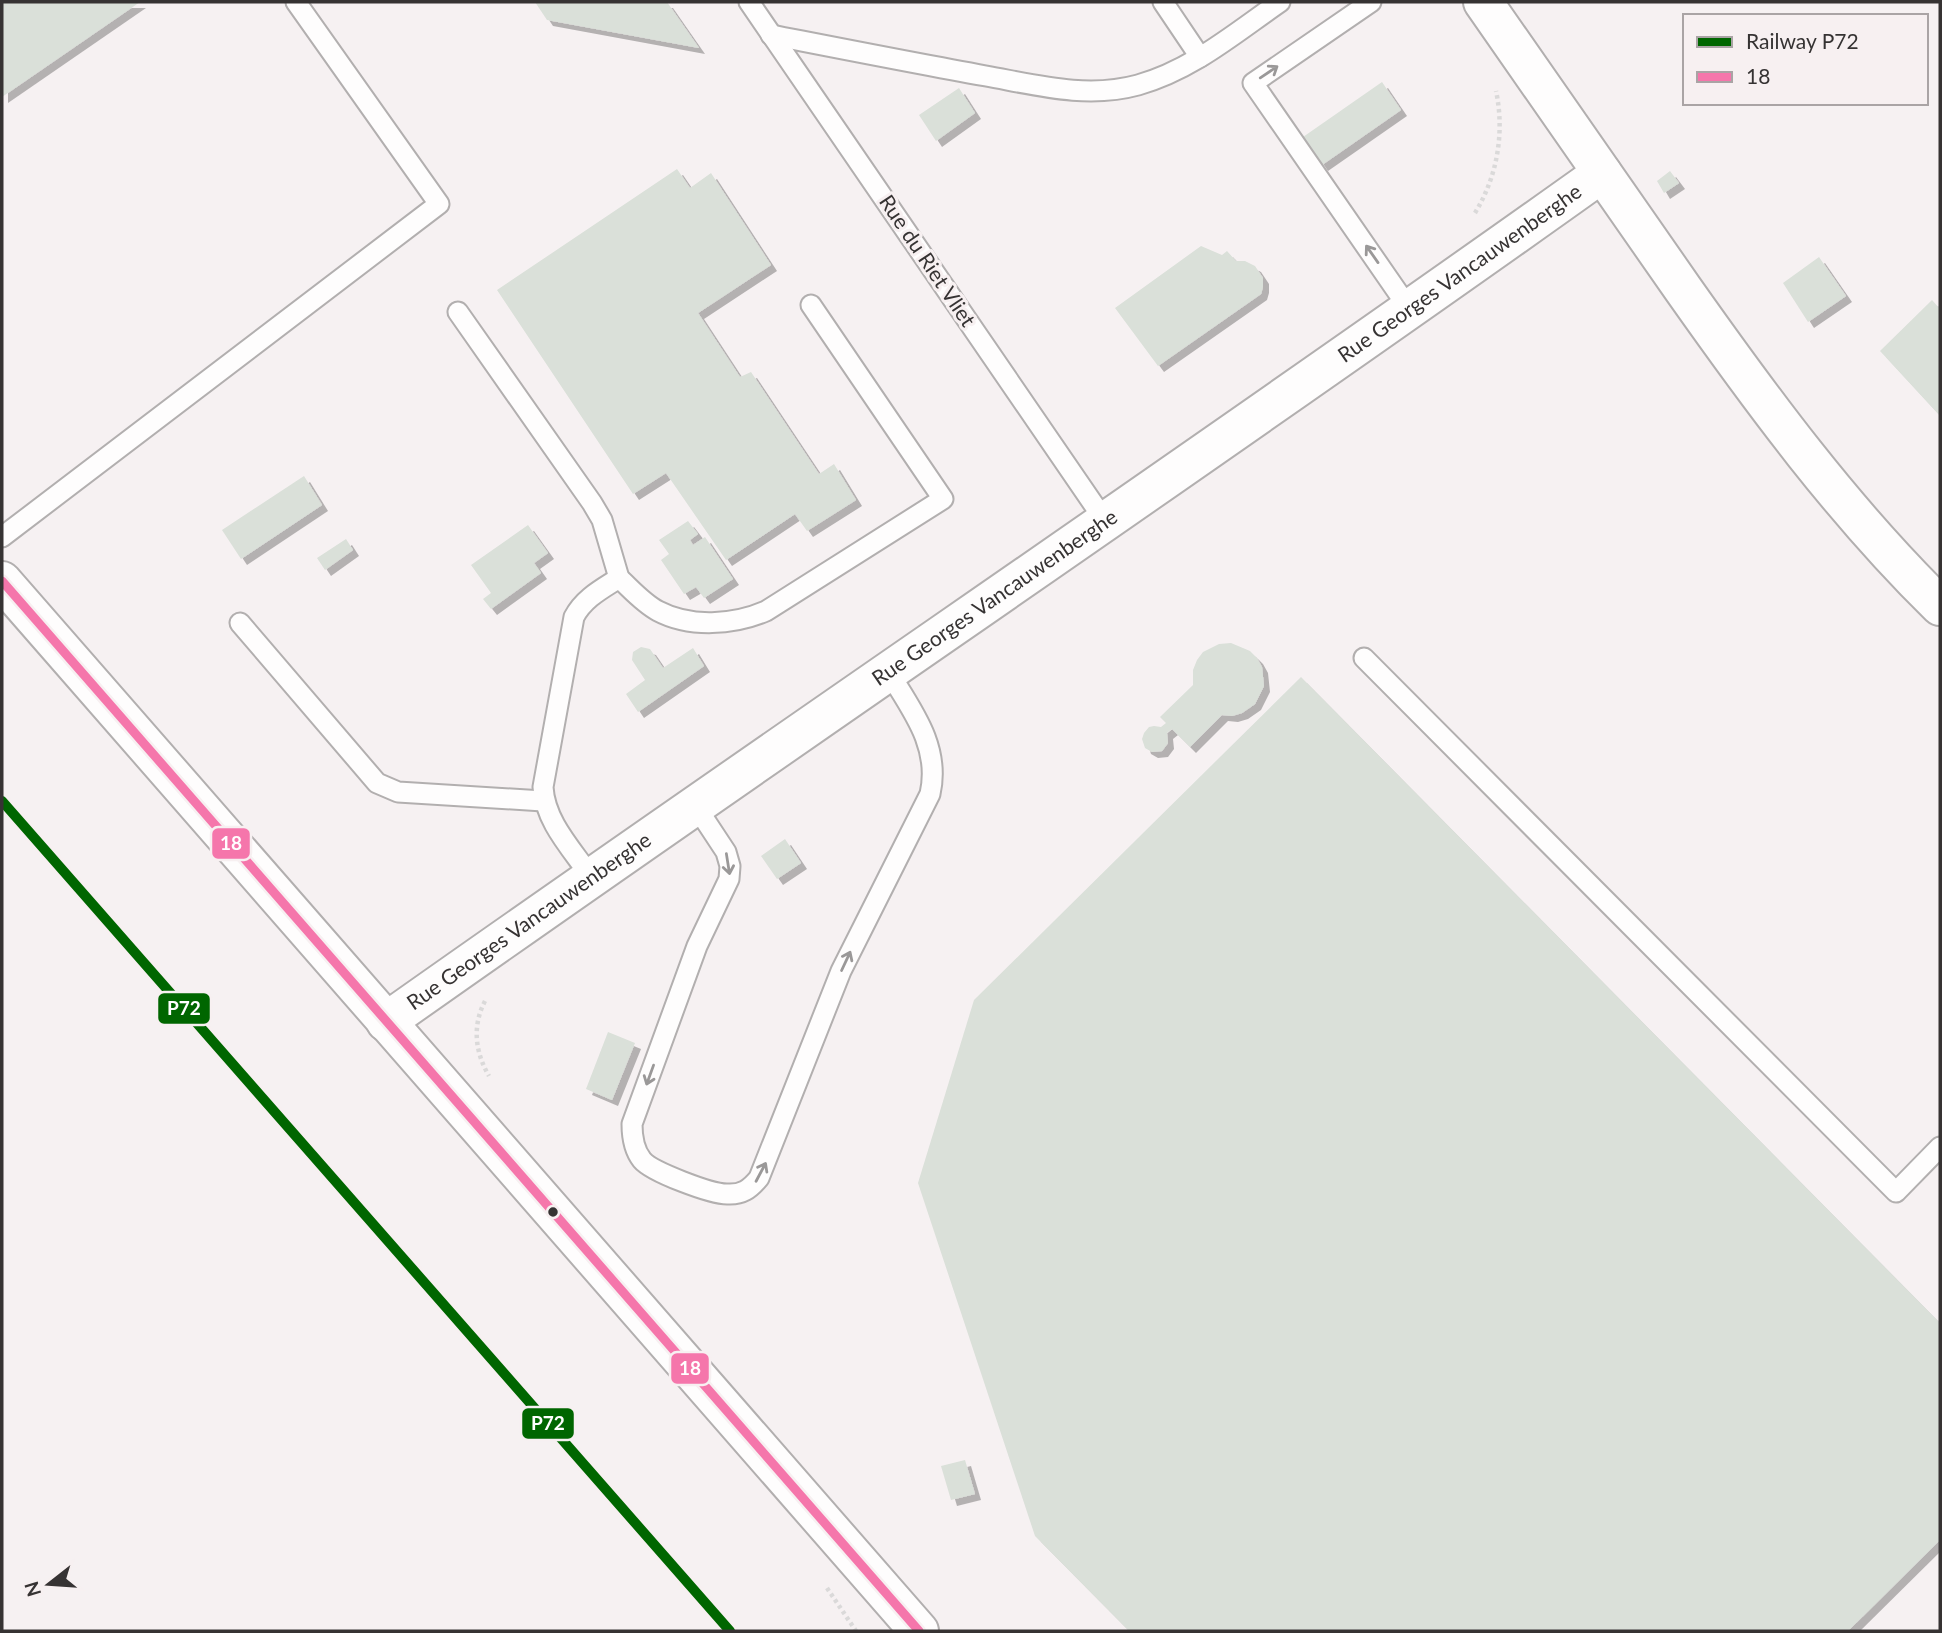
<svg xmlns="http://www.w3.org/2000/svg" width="1942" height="1633" font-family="Lato,sans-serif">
	<defs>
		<filter id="shadow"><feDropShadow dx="6" dy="6" stdDeviation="0" flood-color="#0004"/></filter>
	</defs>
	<rect width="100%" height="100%" fill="#f6f1f2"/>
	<!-- building -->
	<g fill="#dae0d9" filter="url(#shadow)">
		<path d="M2 2H140L2 97Z"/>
		<path d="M535 2H667L699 48 547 20Z"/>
		<path d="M1382 82 1401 110 1322 165 1303 137Z"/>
		<path d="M959 88 975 113 936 141 919 115Z"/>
		<path d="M677 169 690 188 711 173 771 265 698 313 740 377 751 372 819 474 834 464 856 500 807 531 795 514 726 560 666 473 633 494 497 290Z"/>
		<path d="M1670 171 1679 183 1664 193 1657 181Z"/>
		<path d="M1201 246 1222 255 1227 251 1236 261H1245L1255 266 1263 278V287L1261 294 1158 366 1115 308Z"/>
		<path d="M1819 257 1846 296 1808 322 1783 283Z"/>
		<path d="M1932 300 1940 309V416L1880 351Z"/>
		<path d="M304 476 322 505 241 559 222 530Z"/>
		<path d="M688 521 698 534 690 540 693 545 705 537 733 579 704 598 696 587 684 594 661 560 669 554 659 540Z"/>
		<path d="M528 525 548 553 534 563 541 573 491 609 483 599 491 593 471 565Z"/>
		<path d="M346 539 353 550 325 570 317 558Z"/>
		<path d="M1231 643 1250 651 1257 658 1262 667 1264 686 1255 704 1242 713 1232 716 1222 715 1190 747 1172 729 1167 733 1168 743 1162 751 1152 752 1145 748 1142 739 1144 733 1149 727 1154 726 1161 727 1166 723 1160 717 1193 685V670L1197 660 1203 652 1219 644Z"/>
		<path d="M641 647 650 649 663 668 693 648 704 666 638 712 626 694 645 680 632 660 633 652Z"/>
		<path d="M1301 677 1940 1323V1540L1848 1631H1129L1035 1536 918 1183 974 1000Z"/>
		<path d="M785 839 801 863 777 879 761 856Z"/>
		<path d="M608 1032 635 1043 612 1100 586 1089Z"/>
		<path d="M965 1460 975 1494 951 1500 941 1466Z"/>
	</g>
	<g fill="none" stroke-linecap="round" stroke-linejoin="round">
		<!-- lane casing -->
		<g stroke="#b2afaf" stroke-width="23">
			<g id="lane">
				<path d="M749 2 1105 521"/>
				<path d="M1163 2 1200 57"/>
				<path d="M1371 2 1253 83 1410 310"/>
				<path d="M771 35C843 49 914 63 986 76 1036 85 1087 99 1138 85 1192 70 1235 33 1280 2"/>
				<path d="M458 312 592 503 602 520 619 578"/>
				<path d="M2 537 439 204 296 2"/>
				<path d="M240 623 377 783 398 792 543 801"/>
				<path d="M1364 658 1896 1192 1940 1147"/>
				<path d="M695 805 726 852 730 866 729 879 697 946 632 1124C632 1137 634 1150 642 1160 652 1172 711 1194 727 1194 742 1195 750 1189 759 1178L841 971 930 794C941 746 911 709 888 671"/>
				<path d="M591 877C572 849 545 822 543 787L574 617C584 598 602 589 619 578 631 589 643 603 658 611 690 628 734 625 766 611L943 499 811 305"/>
			</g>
		</g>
		<!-- street casing -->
		<g stroke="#b2afaf" stroke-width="42">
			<g id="street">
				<path id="s1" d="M386 1022C789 737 1200 460 1602 173"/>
			</g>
		</g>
		<!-- secondary casing -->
		<g stroke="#b2afaf" stroke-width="42">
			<g id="secondary">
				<path d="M1483 2C1550 98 1616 194 1683 289 1762 401 1843 511 1940 606"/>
				<path d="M2 581 919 1631"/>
			</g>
		</g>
		<!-- path -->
		<g stroke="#dad9d9" stroke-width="4.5" stroke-dasharray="3.5 3.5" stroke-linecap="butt">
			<path d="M1475 213C1497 177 1505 133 1496 91"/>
			<path d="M485 1001C472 1026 475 1052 489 1076"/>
			<path d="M827 1588 856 1631"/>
		</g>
		<!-- lane -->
		<use href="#lane" stroke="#fefdfd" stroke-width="19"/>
		<!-- street -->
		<use href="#street" stroke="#fefdfd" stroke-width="38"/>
		<!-- secondary -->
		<use href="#secondary" stroke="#fefdfd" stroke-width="38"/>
		<!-- bus-1 casing -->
		<g stroke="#f7f0f1" stroke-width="14">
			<path id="bus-1" d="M2 581 919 1631"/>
		</g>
		<!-- bus-1 -->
		<use href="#bus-1" stroke="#f576ab" stroke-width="9"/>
		<!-- rail-1 casing -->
		<g stroke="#f7f0f1" stroke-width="16">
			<path id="rail-1" d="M2 801 730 1631"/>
		</g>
		<!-- rail-1 -->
		<use href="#rail-1" stroke="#060" stroke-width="10"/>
	</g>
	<!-- one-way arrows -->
	<defs><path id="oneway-shaft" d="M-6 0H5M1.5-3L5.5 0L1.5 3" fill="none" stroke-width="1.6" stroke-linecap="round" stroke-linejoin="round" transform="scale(1.75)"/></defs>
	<g stroke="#9a9898">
		<use href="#oneway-shaft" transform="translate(1269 72) rotate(-34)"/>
		<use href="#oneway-shaft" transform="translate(1372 254) rotate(-125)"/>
		<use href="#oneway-shaft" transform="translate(728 864) rotate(81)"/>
		<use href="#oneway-shaft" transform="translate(846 961) rotate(-65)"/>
		<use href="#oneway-shaft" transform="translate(650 1075) rotate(110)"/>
		<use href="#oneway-shaft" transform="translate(761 1172) rotate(-62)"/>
	</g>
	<!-- markers -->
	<circle fill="#363333" stroke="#f7f0f1" stroke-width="2.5" cx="553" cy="1212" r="6"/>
	<g text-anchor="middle" stroke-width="6" stroke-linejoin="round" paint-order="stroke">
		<!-- street labels -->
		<g font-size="21" fill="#363333" stroke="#f7f0f1">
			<text transform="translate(927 261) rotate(56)" y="7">Rue du Riet Vliet</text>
			<text dy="7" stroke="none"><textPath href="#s1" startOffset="1309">Rue Georges Vancauwenberghe</textPath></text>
			<text dy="7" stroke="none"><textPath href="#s1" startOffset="742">Rue Georges Vancauwenberghe</textPath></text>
			<text dy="7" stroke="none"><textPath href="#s1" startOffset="175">Rue Georges Vancauwenberghe</textPath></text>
		</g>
	</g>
	<g stroke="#f7f0f1" stroke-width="2.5">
		<rect x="211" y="827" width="40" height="33" rx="7" fill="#f576ab"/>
		<rect x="157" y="992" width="54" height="33" rx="7" fill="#060"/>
		<rect x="670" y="1352" width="40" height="33" rx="7" fill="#f576ab"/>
		<rect x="521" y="1407" width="54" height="33" rx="7" fill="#060"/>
	</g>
	<g font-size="19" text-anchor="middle" font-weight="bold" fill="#fff">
		<text x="231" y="850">18</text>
		<text x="184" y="1015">P72</text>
		<text x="690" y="1375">18</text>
		<text x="548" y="1430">P72</text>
	</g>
	<!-- border -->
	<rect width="1942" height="1633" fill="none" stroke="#363333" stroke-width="7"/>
	<!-- legend -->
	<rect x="1683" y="14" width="245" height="91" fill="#f7f0f1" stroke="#aaa4a5" stroke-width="2"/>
	<rect x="1697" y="37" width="35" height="10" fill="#006600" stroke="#aaa4a5" stroke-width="2"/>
	<text x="1746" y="49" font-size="21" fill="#363333">Railway P72</text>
	<rect x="1697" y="72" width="35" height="10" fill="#f576ab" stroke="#aaa4a5" stroke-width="2"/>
	<text x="1746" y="84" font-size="21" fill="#363333">18</text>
	<!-- north arrow -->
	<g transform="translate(49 1584) rotate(253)" stroke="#f7f0f1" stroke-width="5" paint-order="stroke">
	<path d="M0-5L12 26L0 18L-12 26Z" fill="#363333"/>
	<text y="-10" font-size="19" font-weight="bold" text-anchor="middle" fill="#363333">N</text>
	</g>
</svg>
